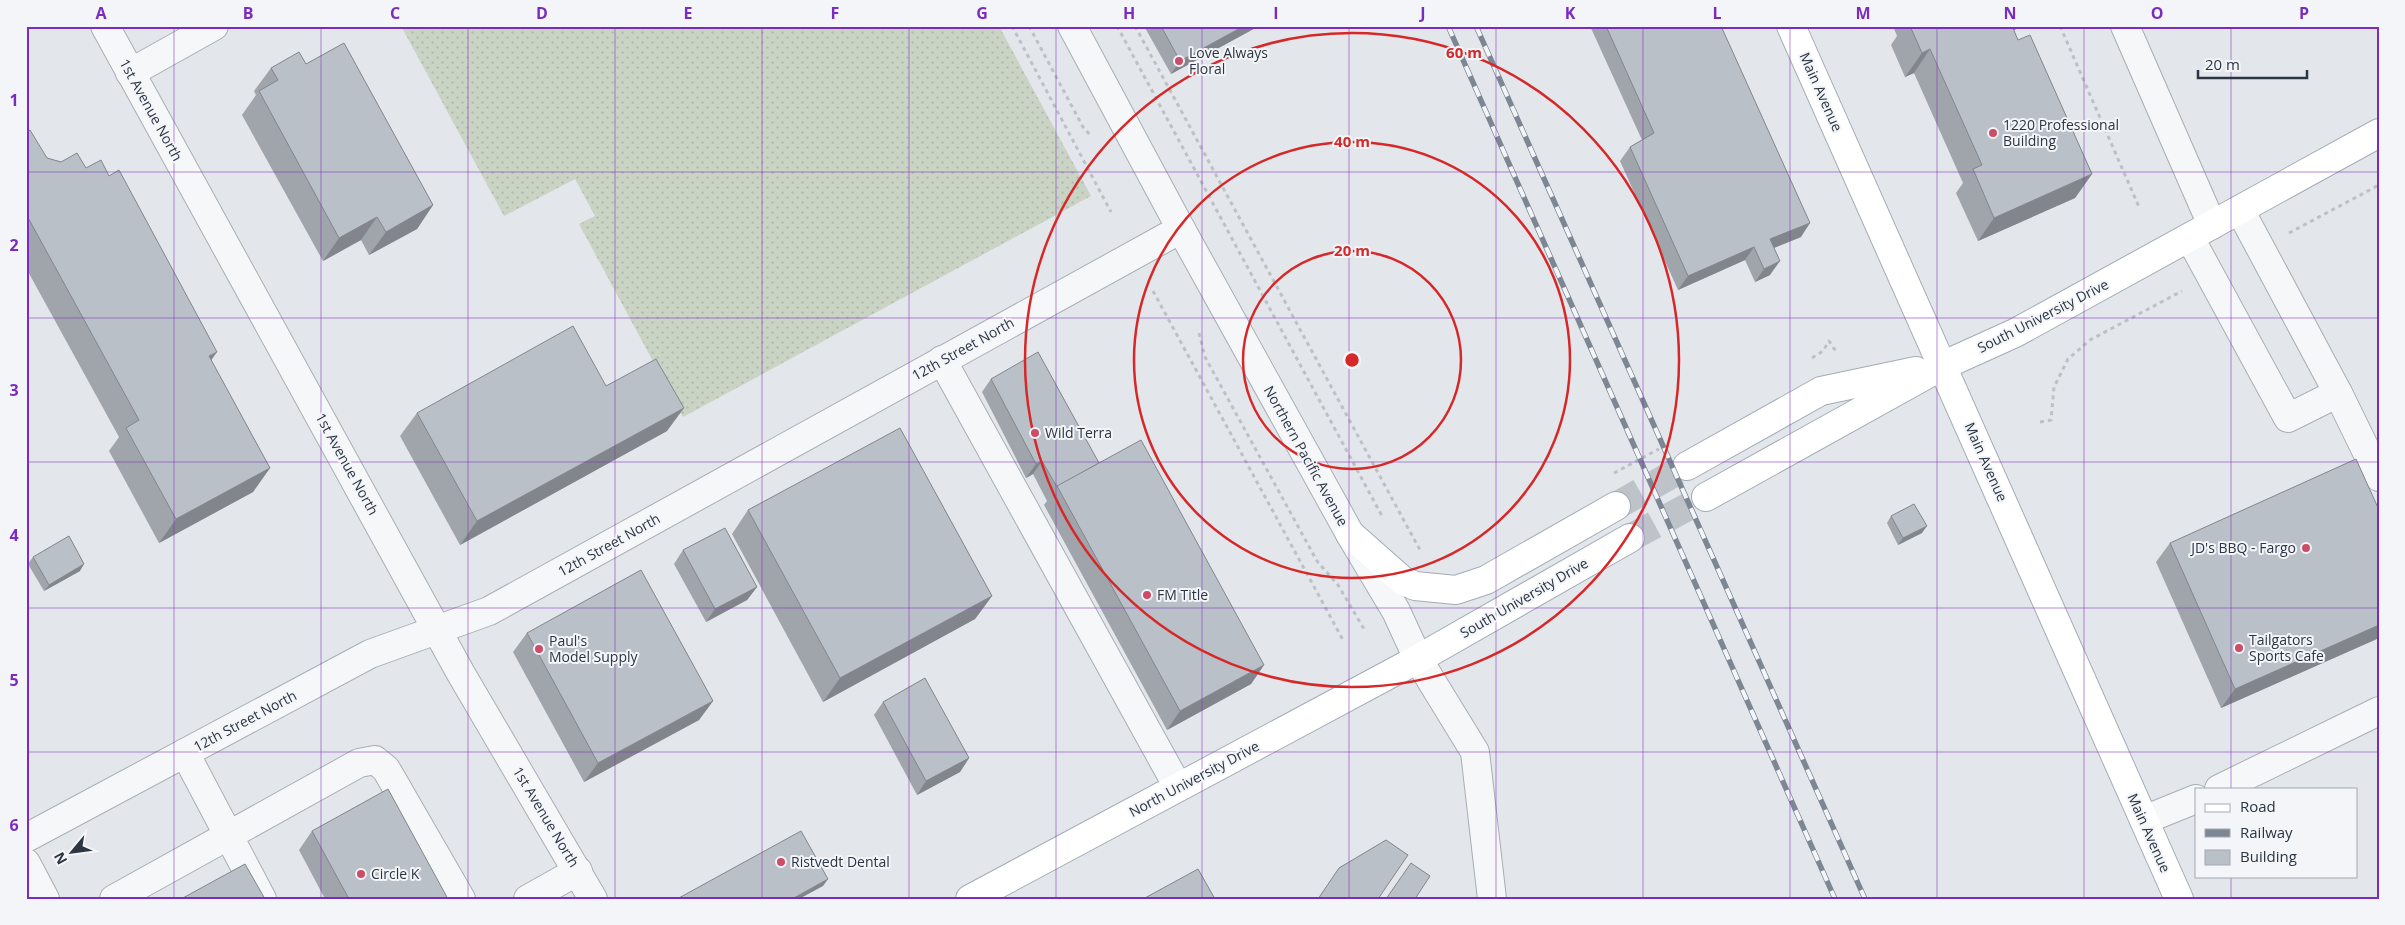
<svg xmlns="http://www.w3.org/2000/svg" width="2405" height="925" font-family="'Open Sans',sans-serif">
	<defs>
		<pattern id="grass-dots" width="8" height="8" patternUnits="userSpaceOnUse" patternTransform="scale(1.25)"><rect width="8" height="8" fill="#c9d4c5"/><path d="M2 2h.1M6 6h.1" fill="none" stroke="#adb7aa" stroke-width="1.8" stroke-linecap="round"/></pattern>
	</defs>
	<rect width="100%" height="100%" fill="#e3e7eb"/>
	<!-- grass -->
	<path fill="url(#grass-dots)" d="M401 26H999L1091 196 683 417 579 224 595 216 575 179 504 216Z"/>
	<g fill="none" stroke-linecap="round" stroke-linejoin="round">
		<!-- major-tunnel -->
		<g stroke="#bec3c9" stroke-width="28" stroke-dasharray="28 14" stroke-linecap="butt">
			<path d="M1616 506 1687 466"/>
			<path d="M1630 538 1706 497"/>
		</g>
		<!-- minor casing -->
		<g stroke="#a8aeb5" stroke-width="30">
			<g id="minor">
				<path d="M105 26 460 672 593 899"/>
				<path d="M1072 26 1181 229 1350 534 1396 611 1418 659 1475 752 1492 899"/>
				<path d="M2125 26 2212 225"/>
				<path d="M130 73 214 26"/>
				<path d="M2240 210 2338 393 2379 477"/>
				<path d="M2190 238 2288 418 2338 393"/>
				<path d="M942 360 1178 787"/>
				<path d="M185 753 262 899"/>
				<path d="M2219 789 2379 711"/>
				<path d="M2144 820 2196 799"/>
				<path d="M26 838 370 654 489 611 1181 229"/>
				<path d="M26 863 45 899"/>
				<path d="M114 899 359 763 375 760 386 769 461 899"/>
				<path d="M528 899 578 871"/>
			</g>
		</g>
		<!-- major casing -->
		<g stroke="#a3acb6" stroke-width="30">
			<g id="major">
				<path d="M1791 26 2179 899"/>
				<path d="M1687 466 1821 391 1916 371"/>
				<path d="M1706 497 1942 366 2015 333 2379 133"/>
				<path d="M1350 534 1402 580 1415 586 1456 590 1486 580 1616 506"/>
				<path d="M970 899 1418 659 1630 538"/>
			</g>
		</g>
		<!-- path -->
		<g stroke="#bdc1c6" stroke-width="3" stroke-dasharray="4 4" stroke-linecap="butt">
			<path d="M1012 26 1111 212"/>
			<path d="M1029 26 1083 127 1091 136"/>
			<path d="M1117 26 1382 516"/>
			<path d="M1135 26 1420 550"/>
			<path d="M2060 26 2139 207"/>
			<path d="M2289 233 2379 185"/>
			<path d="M1153 291 1343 640"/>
			<path d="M1199 333 1205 357 1317 561 1338 585 1364 629"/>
			<path d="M1812 358 1823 351 1829 341 1837 353"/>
			<path d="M2040 422 2051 420 2054 387 2068 359 2090 340 2182 291"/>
			<path d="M1614 473 1659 449"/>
		</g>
		<!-- minor -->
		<use href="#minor" stroke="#f6f7f9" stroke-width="28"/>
		<!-- major -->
		<use href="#major" stroke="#fff" stroke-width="28"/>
		<!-- rail casing -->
		<g stroke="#7d8794" stroke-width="5.5">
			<g id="rail">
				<path d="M1448 26 1835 899"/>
				<path d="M1476 26 1865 899"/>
			</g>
		</g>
		<!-- rail -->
		<use href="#rail" stroke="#f3f5f8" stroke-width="4" stroke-dasharray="11" stroke-linecap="butt"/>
	</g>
	<!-- wall -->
	<g fill="#a0a5ac">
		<path d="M1144 26H1259L1171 74Z"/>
		<path d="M1590 26H1721L1801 237 1774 248 1770 275 1755 282 1745 260 1678 290 1620 161 1630 147 1642 140Z"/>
		<path d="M1893 26H2022L2014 30 2018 40 2092 174 2075 198 1978 241 1956 193 1963 183 1914 73 1905 77 1891 45 1897 36Z"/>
		<path d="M306 64 433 205 417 229 369 255 361 240 323 261 242 115 256 95 254 91 271 68Z"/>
		<path d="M26 132 47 158 86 168 109 176 270 468 253 492 159 543 109 451 119 437 26 268Z"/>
		<path d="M991 379 1099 463 1264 665 1251 684 1167 730 1044 505 1047 501 1033 474 1026 478 982 392Z"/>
		<path d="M606 386 667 431 460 545 400 436 417 413Z"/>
		<path d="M748 510 992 596 975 619 823 702 732 534Z"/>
		<path d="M2379 510V638L2221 708 2156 562 2170 543Z"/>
		<path d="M1891 516 1922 533 1898 545 1887 523Z"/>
		<path d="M683 550 757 587 747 600 706 622 674 564Z"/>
		<path d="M33 557 80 571 44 591 28 564Z"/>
		<path d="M527 633 713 701 699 720 584 782 513 652Z"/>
		<path d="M883 702 969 758 960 772 917 795 874 715Z"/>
		<path d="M312 831 448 899H325L299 850Z"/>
	</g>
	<!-- shaded-wall -->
	<g fill="#82868c">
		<path d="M1244 26H1259L1171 74 1180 61Z"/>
		<path d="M2002 26H2022L1991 42Z"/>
		<path d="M1930 49 1914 73 1905 77 1922 53Z"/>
		<path d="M2092 174 2075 198 1978 241 1994 218Z"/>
		<path d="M433 205 417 229 369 255 386 232Z"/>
		<path d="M377 217 361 240 323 261 339 238Z"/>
		<path d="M1810 223 1801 237 1761 253 1770 239Z"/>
		<path d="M1754 247 1745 260 1678 290 1688 276Z"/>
		<path d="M1780 261 1770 275 1755 282 1764 269Z"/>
		<path d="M217 352 200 376 209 356Z"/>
		<path d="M684 408 667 431 460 545 477 521Z"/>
		<path d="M1042 461 1033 474 1026 478 1036 464Z"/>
		<path d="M270 468 253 492 159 543 176 519Z"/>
		<path d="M1927 526 1922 533 1898 545 1903 538Z"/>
		<path d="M84 564 80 571 44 591 49 585Z"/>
		<path d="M757 587 747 600 706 622 715 609Z"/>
		<path d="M992 596 975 619 823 702 840 678Z"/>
		<path d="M2379 625V638L2221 708 2235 689Z"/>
		<path d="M1264 665 1251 684 1167 730 1180 711Z"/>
		<path d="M713 701 699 720 584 782 598 763Z"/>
		<path d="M969 758 960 772 917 795 926 781Z"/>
		<path d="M828 879 823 886 799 899H792Z"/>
	</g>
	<!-- building -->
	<g fill="#bac0c8" stroke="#82868c">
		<path d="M1161 26H1244L1180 61Z"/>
		<path d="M1606 26H1721L1810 223 1770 239 1780 261 1764 269 1754 247 1688 276 1630 147 1654 133Z"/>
		<path d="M1910 26H2012L2018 40 2030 35 2092 174 1994 218 1973 169 1982 165 1930 49 1922 53Z"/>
		<path d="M344 43 433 205 386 232 377 217 339 238 259 91 278 80 271 68 299 52 306 64Z"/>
		<path d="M30 130 47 158 61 162 77 153 86 168 101 160 109 176 119 170 217 352 209 356 270 468 176 519 126 428 139 420 26 214V132Z"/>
		<path d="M573 326 606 386 656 359 684 408 477 521 417 413Z"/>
		<path d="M1038 352 1099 463 1057 487 1042 461 1036 464 991 379Z"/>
		<path d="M900 428 992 596 840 678 748 510Z"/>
		<path d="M1141 440 1264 665 1180 711 1057 486Z"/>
		<path d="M2356 459 2379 510V625L2235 689 2170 543Z"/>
		<path d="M1914 504 1927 526 1903 538 1891 516Z"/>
		<path d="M725 528 757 587 715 609 683 550Z"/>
		<path d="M69 536 84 564 49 585 33 557Z"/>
		<path d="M641 570 713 701 598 763 527 633Z"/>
		<path d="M925 678 969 758 926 781 883 702Z"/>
		<path d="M388 789 448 899H349L312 831Z"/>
		<path d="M801 831 828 879 792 899H677Z"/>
		<path d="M1386 840 1408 855 1378 899H1318L1339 868Z"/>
		<path d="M1411 863 1430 876 1415 899H1386Z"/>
		<path d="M245 864 265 899H181Z"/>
		<path d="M1198 869 1215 899H1143Z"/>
	</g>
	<!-- grid -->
	<path fill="none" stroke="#7b2cbf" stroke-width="1" stroke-opacity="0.55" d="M174 26V899M321 26V899M468 26V899M615 26V899M762 26V899M909 26V899M1056 26V899M1202 26V899M1349 26V899M1496 26V899M1643 26V899M1790 26V899M1937 26V899M2084 26V899M2231 26V789M26 172H2379M26 318H2379M26 462H2379M26 608H2379M26 752H2379M2231 876V899"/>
	<!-- distance rings -->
	<g fill="none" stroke="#d62828" stroke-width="2.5">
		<circle cx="1352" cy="360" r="109"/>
		<circle cx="1352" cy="360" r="218"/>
		<circle cx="1352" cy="360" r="327"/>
	</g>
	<!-- markers -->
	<g fill="#cb4d67" stroke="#f3f5f8" stroke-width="2">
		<circle cx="1179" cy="61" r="5"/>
		<circle cx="1993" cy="133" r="5"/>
		<circle cx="1035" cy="433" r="5"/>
		<circle cx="2306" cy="548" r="5"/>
		<circle cx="1147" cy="595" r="5"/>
		<circle cx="2239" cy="648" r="5"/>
		<circle cx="539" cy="649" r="5"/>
		<circle cx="781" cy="862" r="5"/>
		<circle cx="361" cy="874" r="5"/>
	</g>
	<g text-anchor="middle" stroke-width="4" stroke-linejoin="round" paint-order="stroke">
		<!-- poi labels -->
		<g font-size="14" fill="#2b3543" stroke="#f3f5f8" text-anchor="start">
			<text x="1189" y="58">Love Always<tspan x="1189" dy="16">Floral</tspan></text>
			<text x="2003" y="130">1220 Professional<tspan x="2003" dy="16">Building</tspan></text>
			<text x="1045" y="438">Wild Terra</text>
			<text x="2296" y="553" text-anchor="end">JD's BBQ - Fargo</text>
			<text x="1157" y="600">FM Title</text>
			<text x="2249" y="645">Tailgators<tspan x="2249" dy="16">Sports Cafe</tspan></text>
			<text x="549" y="646">Paul's<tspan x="549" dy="16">Model Supply</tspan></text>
			<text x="791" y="867">Ristvedt Dental</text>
			<text x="371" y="879">Circle K</text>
		</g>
		<!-- street labels -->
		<g font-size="14" fill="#2b3543" stroke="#f3f5f8">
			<text transform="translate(1821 92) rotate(66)" y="5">Main Avenue</text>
			<text transform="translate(151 110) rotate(61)" y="5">1st Avenue North</text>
			<text transform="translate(2043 316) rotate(-27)" y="5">South University Drive</text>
			<text transform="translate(963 349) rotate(-29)" y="5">12th Street North</text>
			<text transform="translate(1306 456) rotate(61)" y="5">Northern Pacific Avenue</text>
			<text transform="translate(1986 462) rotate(66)" y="5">Main Avenue</text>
			<text transform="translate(347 464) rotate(61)" y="5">1st Avenue North</text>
			<text transform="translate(609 545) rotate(-29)" y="5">12th Street North</text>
			<text transform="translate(1524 598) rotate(-30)" y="5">South University Drive</text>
			<text transform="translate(245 721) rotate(-28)" y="5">12th Street North</text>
			<text transform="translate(1194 779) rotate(-28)" y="5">North University Drive</text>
			<text transform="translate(546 817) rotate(59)" y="5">1st Avenue North</text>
			<text transform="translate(2149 833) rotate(66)" y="5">Main Avenue</text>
		</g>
	</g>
	<circle cx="1352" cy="360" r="8" fill="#d62828" stroke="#f3f5f8" stroke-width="2.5"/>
	<g font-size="15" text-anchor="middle" font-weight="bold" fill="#d62828" stroke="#f3f5f8" stroke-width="4" stroke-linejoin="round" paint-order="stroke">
		<text x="1464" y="58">60 m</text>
		<text x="1352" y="147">40 m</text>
		<text x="1352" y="256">20 m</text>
	</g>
	<!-- border -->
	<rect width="2405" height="925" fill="none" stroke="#f3f5f8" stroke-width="55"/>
	<!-- legend -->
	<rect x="2195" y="788" width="162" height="90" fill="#f3f5f8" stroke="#a3a8b0"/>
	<rect x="2205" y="804" width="25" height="8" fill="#ffffff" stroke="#a3a8b0"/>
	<text x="2240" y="812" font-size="15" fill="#2b3543">Road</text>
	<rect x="2205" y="829" width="25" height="8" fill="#7d8794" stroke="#a3a8b0"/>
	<text x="2240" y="838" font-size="15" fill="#2b3543">Railway</text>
	<rect x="2205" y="850" width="25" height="15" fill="#bac0c8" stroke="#a3a8b0"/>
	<text x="2240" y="862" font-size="15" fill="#2b3543">Building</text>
	<!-- north arrow -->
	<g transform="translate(72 852) rotate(241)" stroke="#f3f5f8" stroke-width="4" paint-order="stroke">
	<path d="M0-4L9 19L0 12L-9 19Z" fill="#2b3543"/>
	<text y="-8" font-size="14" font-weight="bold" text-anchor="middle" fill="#2b3543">N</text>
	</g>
	<!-- scale -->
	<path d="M2198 70v8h109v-8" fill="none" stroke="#2b3543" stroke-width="2.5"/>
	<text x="2205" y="70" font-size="15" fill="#2b3543" stroke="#f3f5f8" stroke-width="4" paint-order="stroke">20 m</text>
	<rect x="28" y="28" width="2350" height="870" fill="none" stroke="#7b2cbf" stroke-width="2"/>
	<g font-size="16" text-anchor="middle" font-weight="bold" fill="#7b2cbf">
		<text x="101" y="19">A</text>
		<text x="248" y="19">B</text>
		<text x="395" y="19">C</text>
		<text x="542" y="19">D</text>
		<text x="688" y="19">E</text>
		<text x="835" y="19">F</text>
		<text x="982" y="19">G</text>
		<text x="1129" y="19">H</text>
		<text x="1276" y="19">I</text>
		<text x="1423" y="19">J</text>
		<text x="1570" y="19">K</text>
		<text x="1717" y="19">L</text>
		<text x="1863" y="19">M</text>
		<text x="2010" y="19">N</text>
		<text x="2157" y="19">O</text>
		<text x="2304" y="19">P</text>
		<text x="14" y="106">1</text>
		<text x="14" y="251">2</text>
		<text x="14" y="396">3</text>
		<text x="14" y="541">4</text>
		<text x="14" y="686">5</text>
		<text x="14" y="831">6</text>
	</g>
</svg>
